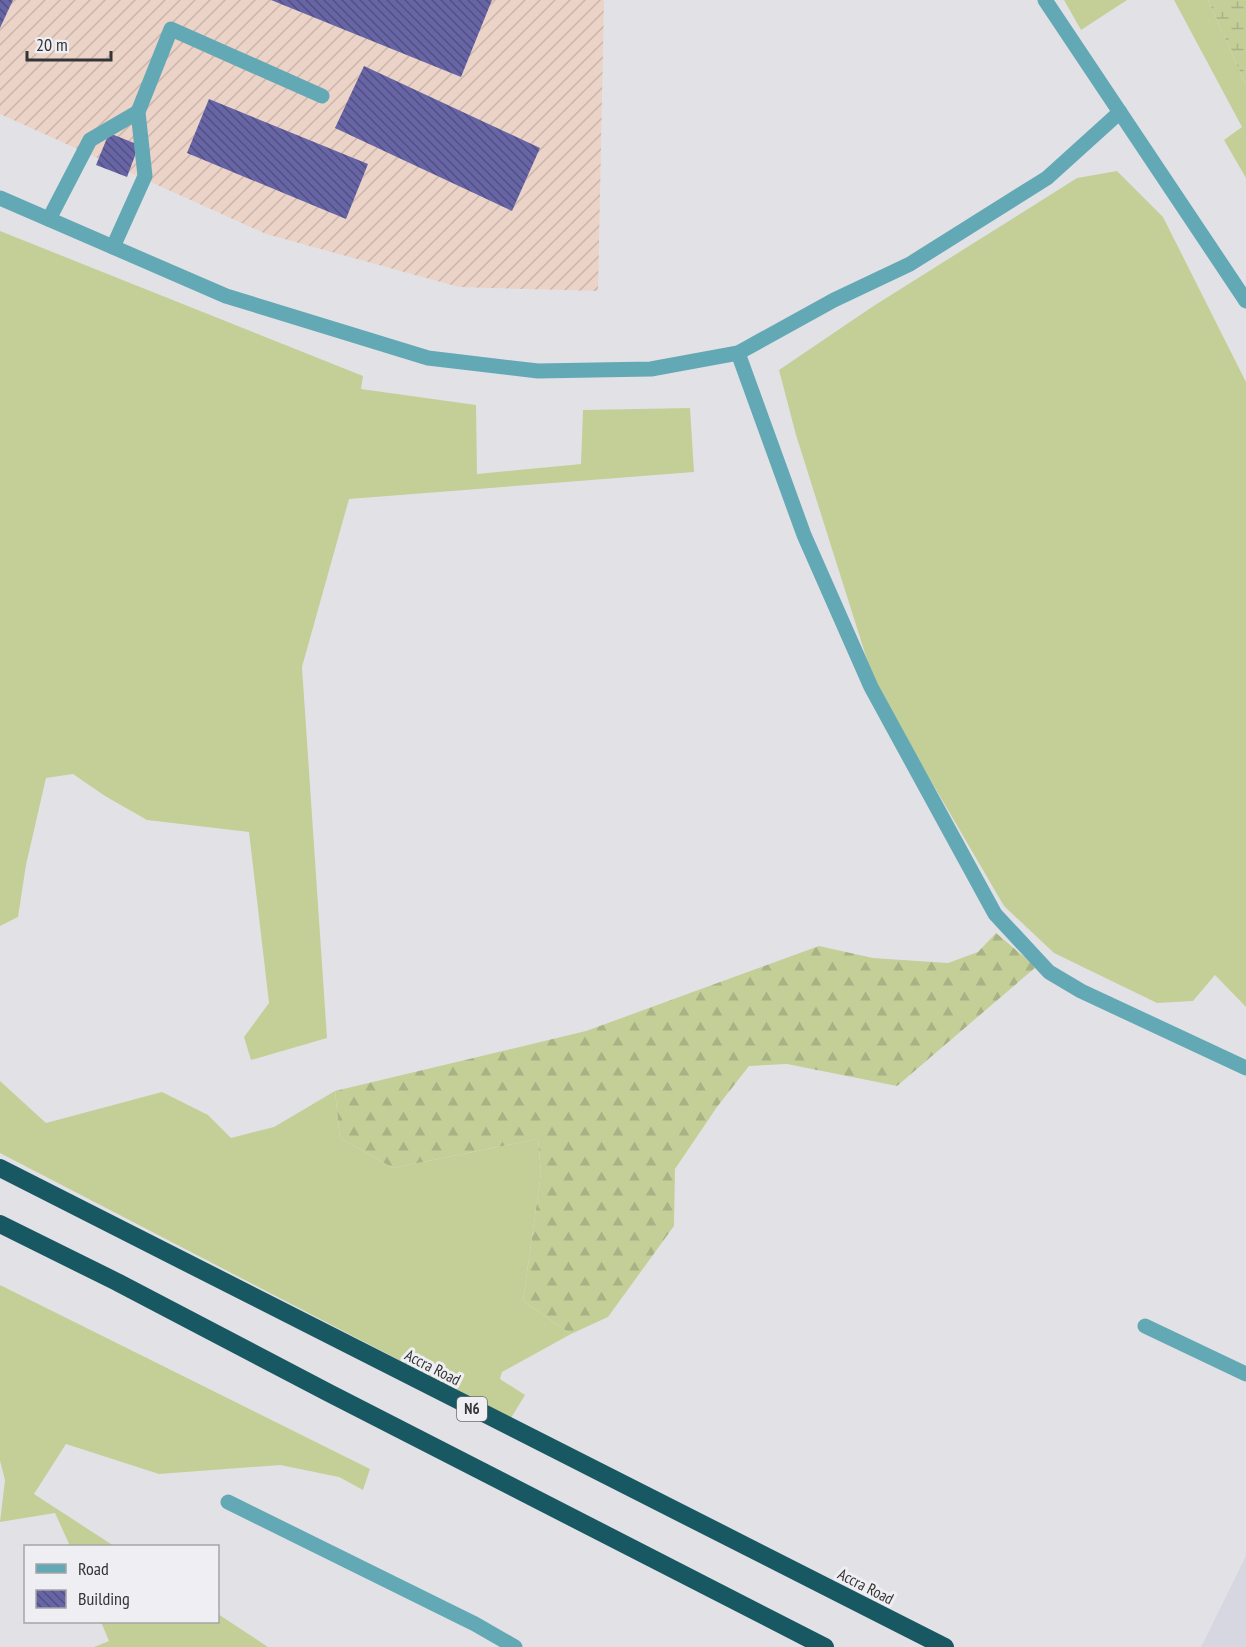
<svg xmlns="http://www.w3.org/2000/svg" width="1246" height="1647" font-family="'PT Sans Narrow',sans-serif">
	<defs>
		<pattern id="industrial-furrows" width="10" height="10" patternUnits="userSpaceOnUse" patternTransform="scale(1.5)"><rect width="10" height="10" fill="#ebd3c8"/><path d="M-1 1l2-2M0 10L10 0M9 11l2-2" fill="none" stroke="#cab6ac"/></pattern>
		<pattern id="forest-firs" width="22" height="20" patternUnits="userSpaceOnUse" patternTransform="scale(1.5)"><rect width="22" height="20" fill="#c4cf98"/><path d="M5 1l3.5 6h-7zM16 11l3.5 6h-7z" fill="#a9b284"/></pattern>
		<pattern id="wetland-marsh" width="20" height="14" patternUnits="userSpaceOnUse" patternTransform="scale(1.5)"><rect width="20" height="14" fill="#c4cf98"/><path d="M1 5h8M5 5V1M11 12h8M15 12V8" fill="none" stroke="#a9b284"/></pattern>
		<pattern id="building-back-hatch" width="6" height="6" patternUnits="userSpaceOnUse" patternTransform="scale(1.5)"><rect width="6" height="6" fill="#6865a7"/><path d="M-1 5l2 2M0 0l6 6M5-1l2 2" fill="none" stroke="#525081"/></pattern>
	</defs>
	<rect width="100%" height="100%" fill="#e2e2e6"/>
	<!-- built -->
	<path fill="#d7d7e2" d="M1246 1556V1647H1201Z"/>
	<!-- industrial -->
	<path fill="url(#industrial-furrows)" d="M0 0H604L598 291 459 287 266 234 0 114Z"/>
	<!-- grass -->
	<g fill="#c4cf98">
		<path d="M1064 0H1127L1081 30Z"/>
		<path d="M1174 0H1208L1246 85V178L1224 140 1242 127Z"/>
		<path d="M1117 171 1163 217 1246 382V1007L1215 975 1193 1001 1157 1003 1054 953 1004 906 875 685 796 435 779 370 872 307 1077 178Z"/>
		<path d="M0 231 363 376 361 389 476 405 477 474 581 464 583 410 690 408 694 472 349 499 302 667 327 1038 251 1060 244 1037 269 1003 249 832 147 820 105 796 73 774 46 778 26 865 18 917 0 926Z"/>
		<path d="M0 1081 46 1123 162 1092 208 1115 231 1138 274 1127 335 1091 340 1138 393 1168 538 1139 541 1173 523 1301 571 1334 502 1372 500 1379 525 1395 511 1418 0 1153Z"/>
		<path d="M0 1285 370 1469 363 1490 339 1477 280 1465 159 1474 66 1444 34 1494 114 1546H70L55 1513 0 1522 5 1480 0 1461Z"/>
		<path d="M218 1614 268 1647H94L109 1641 101 1622H218Z"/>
	</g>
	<!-- forest -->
	<path fill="url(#forest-firs)" d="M996 933 1036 967 897 1086 787 1064 749 1066 717 1107 675 1169 674 1226 608 1317 571 1334 523 1301 541 1173 538 1139 393 1168 340 1138 335 1091 586 1031 819 946 873 958 948 963 978 952Z"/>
	<!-- wetland -->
	<path fill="url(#wetland-marsh)" d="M1208 0H1246V85Z"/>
	<!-- building -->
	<g fill="url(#building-back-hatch)">
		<path d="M0 0H13L0 28Z"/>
		<path d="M271 0H492L461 77Z"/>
		<path d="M364 66 540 148 512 211 335 128Z"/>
		<path d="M209 99 368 164 346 219 187 153Z"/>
		<path d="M109 133 139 145 127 177 96 165Z"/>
	</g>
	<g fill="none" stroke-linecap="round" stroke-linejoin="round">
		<!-- minor -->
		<g stroke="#63a9b5" stroke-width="15">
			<path d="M1045 0 1246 301"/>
			<path d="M0 198 226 296 428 358 538 371 651 369 738 353 834 300 910 264 1047 178 1120 112"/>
			<path d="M49 219 90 140 138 112"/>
			<path d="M113 247 145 176 138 112 171 29 322 96"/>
			<path d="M738 353 804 535 871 687 995 914 1049 972 1081 991 1246 1068"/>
			<path d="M1145 1326 1246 1374"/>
			<path d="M228 1502 475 1624 515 1647"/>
		</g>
		<!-- highway -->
		<g stroke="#175862" stroke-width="18">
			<path d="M0 1168 945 1647"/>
			<path d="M0 1224 117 1282 329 1393 825 1647"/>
		</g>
	</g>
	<g text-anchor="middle" stroke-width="6" stroke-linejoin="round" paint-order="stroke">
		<!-- shield labels -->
		<rect fill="#efeff3" stroke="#6d6d6f" stroke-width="1.5" x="457" y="1397" width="30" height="24" rx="4.5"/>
		<g font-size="15" font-weight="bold" fill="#353537">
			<text x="472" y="1414">N6</text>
		</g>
		<!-- street labels -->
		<g font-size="16" fill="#353537" stroke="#efeff3">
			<text transform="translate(433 1367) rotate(27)" y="6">Accra Road</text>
			<text transform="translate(866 1586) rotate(27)" y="6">Accra Road</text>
		</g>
	</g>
	<!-- legend -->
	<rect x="24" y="1545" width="195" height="78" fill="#efeff3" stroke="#a5a5a8" stroke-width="1.5"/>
	<rect x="36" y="1564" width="30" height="9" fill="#63a9b5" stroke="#a5a5a8" stroke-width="1.5"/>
	<text x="78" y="1575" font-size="18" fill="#353537">Road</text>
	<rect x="36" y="1590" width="30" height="18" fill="url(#building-back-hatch)" stroke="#a5a5a8" stroke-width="1.5"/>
	<text x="78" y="1605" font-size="18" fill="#353537">Building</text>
	<!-- scale -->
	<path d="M27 51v9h84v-9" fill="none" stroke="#353537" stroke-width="3"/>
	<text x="36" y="51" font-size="18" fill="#353537" stroke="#efeff3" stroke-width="4.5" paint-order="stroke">20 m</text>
</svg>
